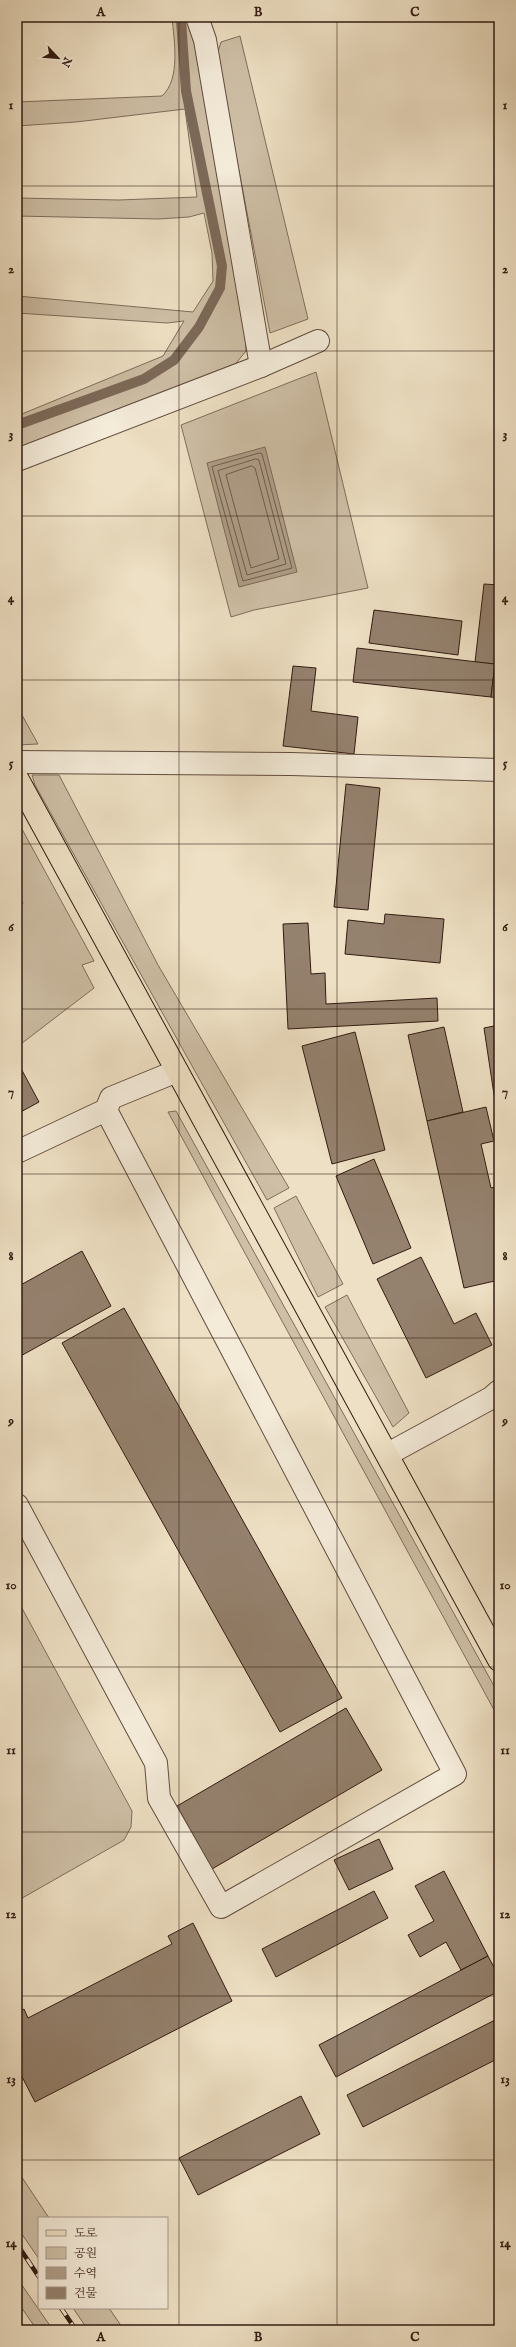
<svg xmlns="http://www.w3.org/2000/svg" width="516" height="2347" font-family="'IM FELL English','Noto Serif KR',serif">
	<rect width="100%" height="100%" fill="#eee0c4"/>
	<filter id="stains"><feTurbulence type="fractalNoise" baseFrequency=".005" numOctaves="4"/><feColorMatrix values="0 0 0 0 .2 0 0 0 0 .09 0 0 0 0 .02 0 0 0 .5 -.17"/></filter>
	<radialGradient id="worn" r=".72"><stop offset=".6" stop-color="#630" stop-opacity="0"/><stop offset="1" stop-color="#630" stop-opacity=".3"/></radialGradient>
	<!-- green -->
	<g fill="#cebfa6" stroke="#806d5c">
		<path d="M172 17H190L245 333 246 351 233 367 17 451V426L145 380 175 361 200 328 222 288 223 267 187 91 182 20H179L183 91 219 267 218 287 196 326 172 358 143 376 17 423V416L163 356 184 321 167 323 17 313V296L193 312 213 281 212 253 204 213 189 217 158 219 17 216V198L119 200 197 197 185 109 76 122 17 126V102L162 96C181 79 174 40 172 17Z"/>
		<path d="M240 36 308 319 270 333 217 55 221 42Z"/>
		<path d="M316 372 368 588 254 610 231 617 181 425Z"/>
		<path d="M17 706 38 744 17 745Z"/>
		<path d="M32 775H59L158 965 289 1188 267 1200 35 785Z"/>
		<path d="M17 820 94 961 82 965 94 988 17 1047V912L23 903 17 891Z"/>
		<path d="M176 1111 499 1695V1719L168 1112Z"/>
		<path d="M296 1196 343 1284 318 1297 274 1208Z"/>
		<path d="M347 1295 409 1413 393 1427 325 1307Z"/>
		<path d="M17 1599 132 1811 131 1827 124 1840 17 1901Z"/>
		<path d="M17 2170 49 2218H39V2259L17 2227Z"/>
		<path d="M17 2278 53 2330H37L17 2301Z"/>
		<path d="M73 2308H109L124 2330H88Z"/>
	</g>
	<!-- water -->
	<path fill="#ae9d87" stroke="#7c6958" d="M265 447 297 572 239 587 207 463Z"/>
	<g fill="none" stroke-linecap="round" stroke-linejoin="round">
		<!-- shore -->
		<g stroke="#705c4c" stroke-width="1">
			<path d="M260 453 262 454 292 568 243 581 212 467Z"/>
			<path d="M256 459 259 460 286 564 247 575 218 471Z"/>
			<path d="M252 466 255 468 279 559 251 568 226 475Z"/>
		</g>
		<!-- stream -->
		<path stroke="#7c6958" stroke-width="10" d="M17 425 144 379 174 360 199 327 220 288 222 266 186 91 181 20"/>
	</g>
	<!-- building -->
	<g fill="#94816e" stroke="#321b11">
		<path d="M484 584 499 585V665L475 662Z"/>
		<path d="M374 610 462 621 458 655 369 643Z"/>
		<path d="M357 648 495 664 491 697 353 682Z"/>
		<path d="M495 664 499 665V698L491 697Z"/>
		<path d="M293 666 316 668 311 711 358 717 354 754 283 746Z"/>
		<path d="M346 784 380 788 368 910 334 907Z"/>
		<path d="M385 914 444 919 440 963 345 954 348 920 384 924Z"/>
		<path d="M308 923 311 974 325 973 326 1004 437 998 438 1021 288 1029 283 924Z"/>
		<path d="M499 1025V1108H496L484 1028Z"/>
		<path d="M444 1027 463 1112 427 1121 408 1035Z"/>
		<path d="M355 1032 385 1150 332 1164 302 1046Z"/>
		<path d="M17 1061 39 1102 17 1114Z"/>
		<path d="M486 1107 494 1141 481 1144 491 1188 499 1186V1280L464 1288 427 1121Z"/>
		<path d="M374 1159 411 1248 373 1264 336 1176Z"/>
		<path d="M82 1251 111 1306 17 1358V1287Z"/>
		<path d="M421 1257 454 1324 476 1313 492 1345 426 1378 377 1279Z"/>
		<path d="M124 1308 342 1698 280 1732 62 1343Z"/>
		<path d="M346 1708 382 1770 212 1869 177 1806Z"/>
		<path d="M379 1839 393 1869 349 1890 334 1860Z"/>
		<path d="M444 1871 488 1956 461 1970 446 1942 420 1957 408 1935 434 1921 415 1886Z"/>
		<path d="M374 1891 388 1918 276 1977 262 1949Z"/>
		<path d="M193 1923 232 2001 35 2102 17 2067V2013L24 2009 28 2018 172 1944 168 1936Z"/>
		<path d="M488 1956 499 1977V1991L336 2077 319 2045Z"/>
		<path d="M499 2018V2058L363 2127 347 2095Z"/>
		<path d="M301 2096 320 2134 198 2195 179 2158Z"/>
	</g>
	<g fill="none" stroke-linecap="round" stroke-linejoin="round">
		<!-- minor casing -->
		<g stroke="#614c3e" stroke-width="24">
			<g id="minor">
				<path d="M197 17 205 40 261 366"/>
				<path d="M17 460 261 366 318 341"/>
				<path d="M17 762 291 764 499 770"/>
				<path d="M17 1152 106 1110 111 1098 177 1071"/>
				<path d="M388 1454 491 1398 499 1391"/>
				<path d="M17 1505 156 1763 159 1798 221 1907 455 1774 106 1110"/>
			</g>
		</g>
		<!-- major casing -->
		<g stroke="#321b11" stroke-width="24">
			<path id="major" d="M17 778 499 1660"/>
		</g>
		<!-- minor -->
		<use href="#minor" stroke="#f4ebd9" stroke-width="22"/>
		<!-- major -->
		<use href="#major" stroke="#eee0c4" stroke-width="22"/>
		<!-- rail casing -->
		<g stroke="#321b11" stroke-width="4.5">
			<g id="rail">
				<path d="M17 2244 39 2277"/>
				<path d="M61 2308 76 2330"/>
			</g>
		</g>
		<!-- rail -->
		<use href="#rail" stroke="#f4ebd9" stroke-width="3" stroke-dasharray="9" stroke-linecap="butt"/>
	</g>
	<!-- grid -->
	<path fill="none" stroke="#321b11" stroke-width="1" stroke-opacity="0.55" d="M179 17V2330M337 17V2330M17 186H499M17 351H499M17 516H499M17 680H499M17 844H499M17 1009H499M17 1174H499M17 1338H499M17 1502H499M17 1667H499M17 1832H499M17 1996H499M17 2160H499"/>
	<!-- margin -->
	<rect width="516" height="2347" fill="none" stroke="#eee0c4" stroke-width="44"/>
	<!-- legend -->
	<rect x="38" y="2217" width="130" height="92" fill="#f4ebd9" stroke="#a69889"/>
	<rect x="46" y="2230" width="20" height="6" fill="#eee0c4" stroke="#a69889"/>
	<text x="74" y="2237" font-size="12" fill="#321b11">도로</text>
	<rect x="46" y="2247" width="20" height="12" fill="#cebfa6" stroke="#a69889"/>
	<text x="74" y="2257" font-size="12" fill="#321b11">공원</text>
	<rect x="46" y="2267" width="20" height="12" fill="#ae9d87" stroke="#a69889"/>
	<text x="74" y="2277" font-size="12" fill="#321b11">수역</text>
	<rect x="46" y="2287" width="20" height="12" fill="#94816e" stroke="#a69889"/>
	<text x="74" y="2297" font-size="12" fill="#321b11">건물</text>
	<!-- north arrow -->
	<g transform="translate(58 58) rotate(116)" stroke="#f4ebd9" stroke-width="3" paint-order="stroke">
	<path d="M0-3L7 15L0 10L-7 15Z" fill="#321b11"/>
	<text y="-6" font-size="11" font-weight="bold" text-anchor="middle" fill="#321b11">N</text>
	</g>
	<rect x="22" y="22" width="472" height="2303" fill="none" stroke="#321b11" stroke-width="1.5"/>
	<g font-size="13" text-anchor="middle" font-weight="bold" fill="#321b11">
		<text x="101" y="16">A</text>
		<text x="258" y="16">B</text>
		<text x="415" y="16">C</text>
		<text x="11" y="109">1</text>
		<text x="505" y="109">1</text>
		<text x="11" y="273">2</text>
		<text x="505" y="273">2</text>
		<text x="11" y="438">3</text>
		<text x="505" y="438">3</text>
		<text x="11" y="602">4</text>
		<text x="505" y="602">4</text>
		<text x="11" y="767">5</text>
		<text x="505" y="767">5</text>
		<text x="11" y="931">6</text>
		<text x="505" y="931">6</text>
		<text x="11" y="1096">7</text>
		<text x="505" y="1096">7</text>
		<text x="11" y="1260">8</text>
		<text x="505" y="1260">8</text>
		<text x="11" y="1425">9</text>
		<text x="505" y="1425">9</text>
		<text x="11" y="1589">10</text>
		<text x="505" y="1589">10</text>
		<text x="11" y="1754">11</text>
		<text x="505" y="1754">11</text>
		<text x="11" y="1918">12</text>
		<text x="505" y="1918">12</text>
		<text x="11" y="2083">13</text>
		<text x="505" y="2083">13</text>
		<text x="11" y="2247">14</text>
		<text x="505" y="2247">14</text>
		<text x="101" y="2341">A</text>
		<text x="258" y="2341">B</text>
		<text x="415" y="2341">C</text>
	</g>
	<rect width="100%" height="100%" filter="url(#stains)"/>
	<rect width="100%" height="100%" fill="url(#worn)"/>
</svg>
